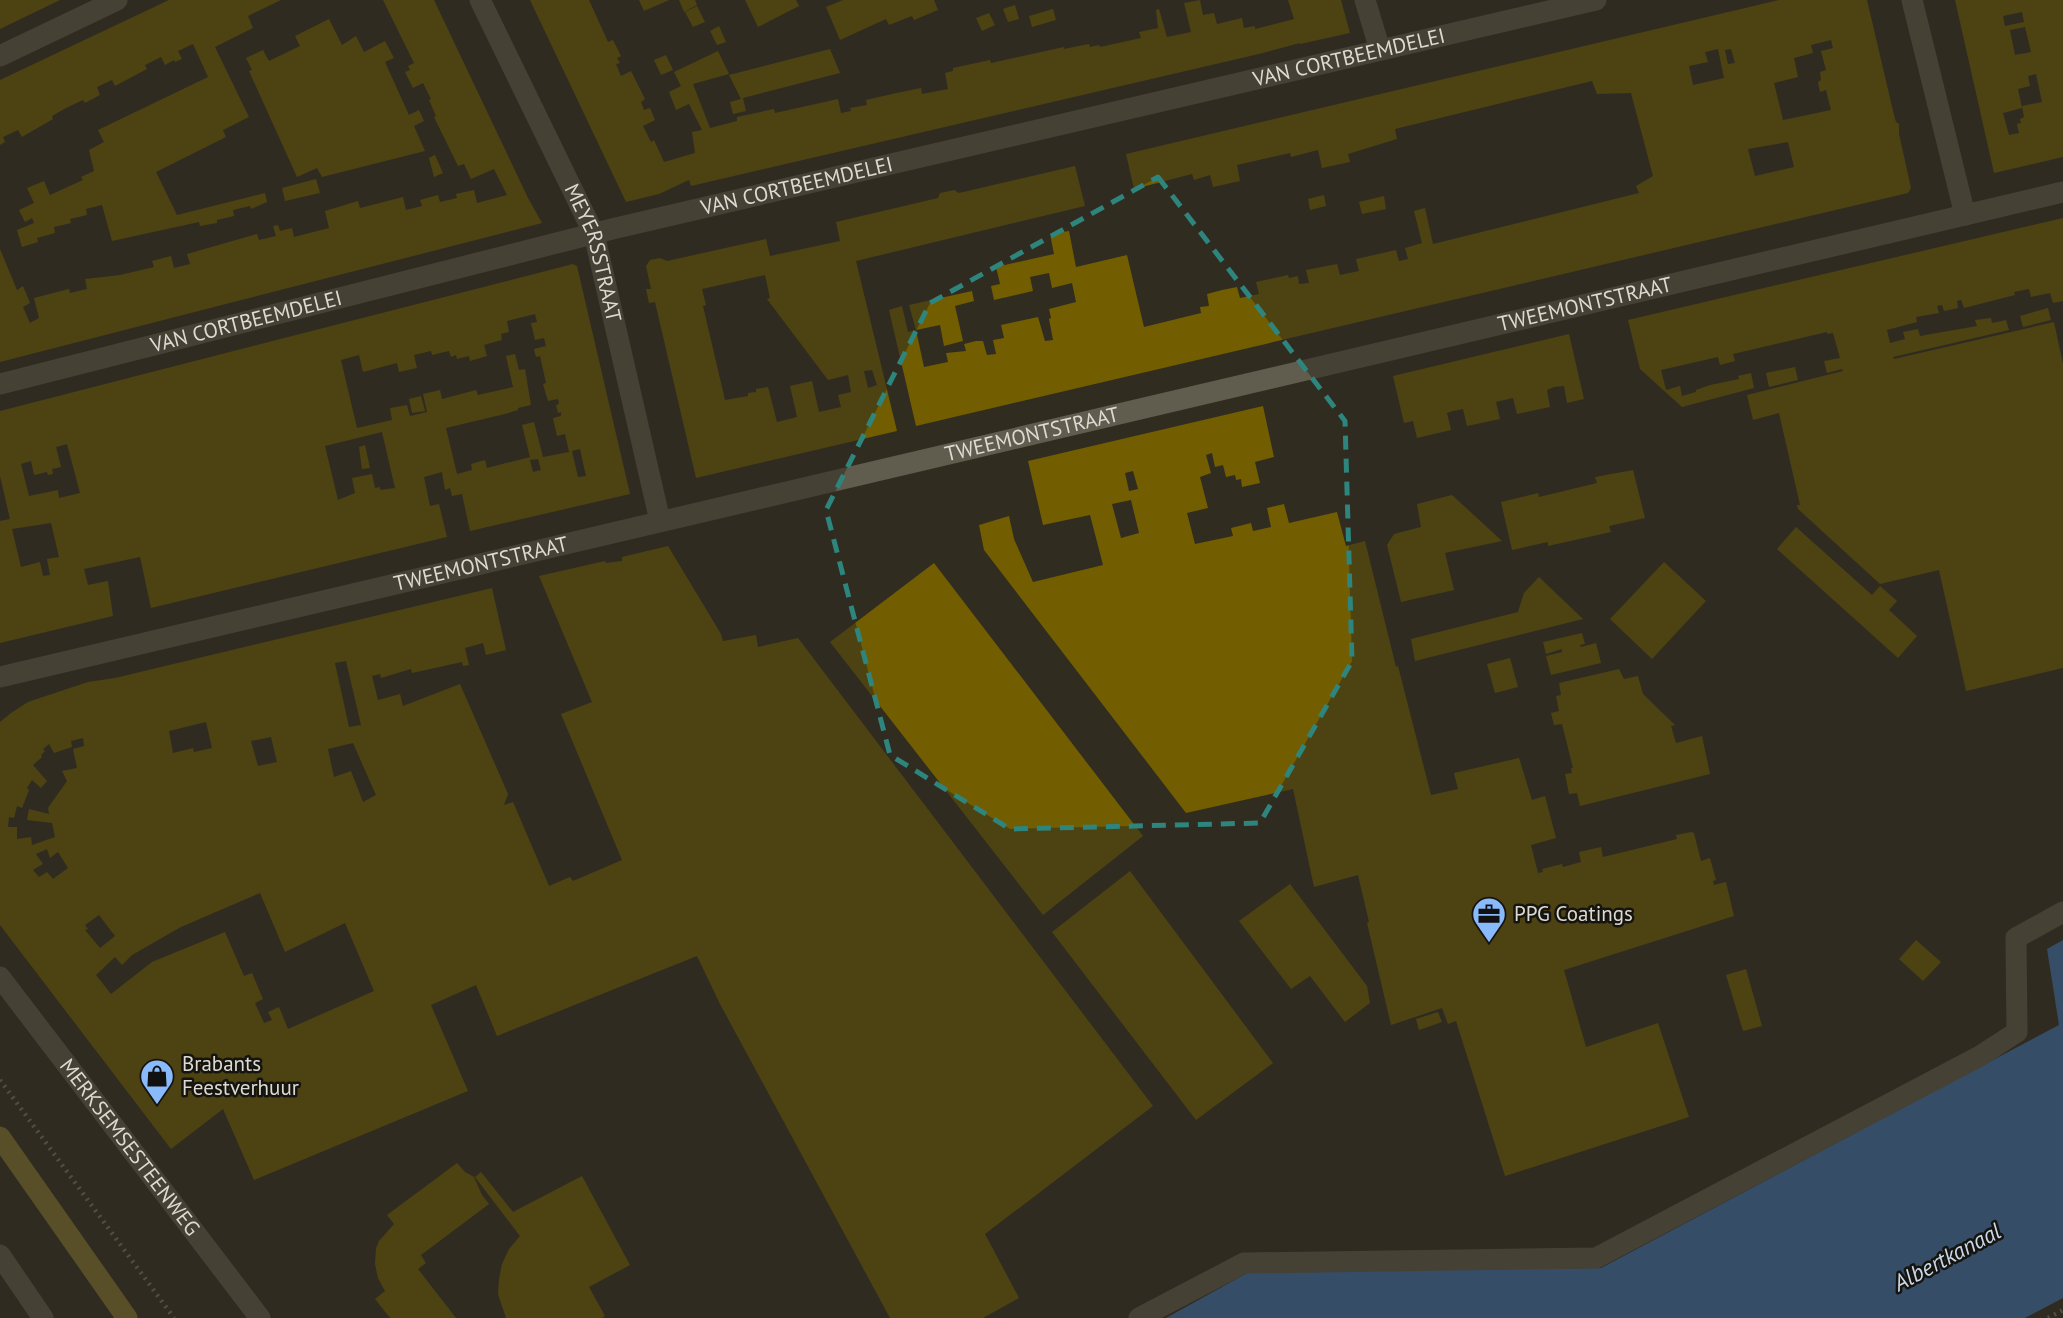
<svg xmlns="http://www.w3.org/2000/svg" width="2063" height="1318" font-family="'PT Sans',sans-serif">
	<rect width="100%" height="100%" fill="#302c20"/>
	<!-- water -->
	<path fill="#3d75bc" d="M2063 940V1298L2025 1318H1166L1249 1272 1601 1268 2059 1025 2047 949Z"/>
	<!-- building -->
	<g fill="#725d00" fill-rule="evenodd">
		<path d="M0 0H60L0 29Z"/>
		<path d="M169 0H281L248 16 253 28 215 47 249 117 223 130 226 137 156 172 177 215 265 193 267 202 251 209 250 206 233 210 234 216 217 220V223L200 226 199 222 112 241 102 205 86 209 87 215 70 219 71 223 54 227 55 233 37 238 38 242 22 247 17 230 34 223 32 218 25 222 19 210 34 203 27 188 44 181 50 195 83 180 81 177 94 171 89 150 104 142 98 130 208 77 193 44 178 51 182 59 175 62 174 60 165 65 161 57 145 65 147 69 115 86 112 80 97 87 100 95 85 103 83 100 66 108 52 116 53 119 22 137 18 130 3 137 5 142 0 145V80Z"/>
		<path d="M383 0H434L528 198 542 223 0 362V249L17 290 23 286 30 303 23 307 30 323 39 318 34 298 69 289 70 293 87 289 85 279 120 275 154 267 152 261 171 256 174 268 190 264 187 254 257 234 259 240 276 236 273 226 278 225 280 231 292 228 294 237 329 228 325 211 358 201 360 208 403 197 406 210 422 206 420 200 438 195 440 202 457 198 456 194 474 190 477 203 507 195 494 169 471 179 464 164 458 166 434 117 436 116 429 100 431 99 423 83 413 88 405 72 410 70 408 66 414 63Z"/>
		<path d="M530 0H589L608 42 613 40 621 56 617 58 620 63 616 64 621 76 631 71 645 99 641 102 644 110 650 108 655 120 643 126 651 142 654 140 664 162 695 153 692 132 702 130 689 104 676 110 669 92 681 86 674 72 718 51 729 74 693 84 710 128 737 121V117L774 109 775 113 838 99 841 113 851 111 850 108 867 105 866 100 892 94 921 88 922 94 948 89 945 73 953 71V68L990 60 991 63 1064 47V49L1089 44 1090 47 1099 45 1100 47 1141 38 1139 32 1158 28 1156 10 1159 9 1167 37 1191 32 1184 3 1200 0 1203 15 1214 13 1217 24 1242 18 1244 28 1255 26V29L1294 19 1288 0H1341L1350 33 1300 44V43L1263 53 691 186 689 180 659 194 626 202Z"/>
		<path d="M639 0H669L644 11Z"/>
		<path d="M679 0H695L697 5 684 12Z"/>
		<path d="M745 0H796L799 6 758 27Z"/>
		<path d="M843 0H934L938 10 914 20 912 16 889 25 886 19 840 40 826 7Z"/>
		<path d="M1779 0H1867L1894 115 1896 122 1899 124V134L1911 188 1908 193 916 426 889 310 902 306 908 332 916 330 924 367 948 362 946 353 966 351 964 344 976 341H983L987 355 996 354 993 340 1004 338 1001 325 1038 317 1045 341 1053 340 1049 319 1051 318 1049 309 1076 302 1072 283 1052 288 1049 273 1030 277 1033 291 994 300 991 286 1000 284 996 267 1054 254 1050 234 1069 231 1076 267 1127 255 1144 327 1201 313 1200 307 1209 306 1207 294 1222 290 1237 287 1240 298 1259 294 1256 282 1288 275 1289 278 1298 276 1299 284 1309 283 1306 270 1337 264 1340 275 1359 271 1356 259 1396 250 1399 261 1408 259 1405 248 1422 243 1414 211 1425 208 1433 244 1639 193 1636 186 1653 176 1631 93 1597 94 1592 81 1395 129 1397 139 1348 154 1350 162 1322 168 1318 150 1291 157 1290 153 1237 165 1240 181 1213 187 1210 175 1194 180 1192 174 1134 189 1126 154ZM1831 40 1833 48 1821 51 1826 70 1820 72 1821 80 1818 82 1820 92 1826 90 1831 110 1783 120 1774 83 1798 77 1794 58 1813 53 1811 45ZM1718 49 1724 78 1693 85 1689 66 1708 62 1705 52ZM1731 49 1735 63 1728 64 1725 50ZM1788 142 1794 167 1755 176 1748 149Z"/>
		<path d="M1955 0H2063V157L1994 173ZM2022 12 2024 22 2005 26 2003 16ZM2025 27 2031 52 2015 55 2010 30ZM2036 74 2042 102 2022 106 2024 117 2020 119 2021 123 2017 124 2019 133 2009 135 2003 113 2022 108 2018 89 2030 86 2028 76Z"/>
		<path d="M1015 5 1019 19 1008 22 1003 9Z"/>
		<path d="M697 6 705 22 693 27 685 12Z"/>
		<path d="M1053 9 1056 20 1032 27 1029 16Z"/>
		<path d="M989 13 995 25 982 31 976 18Z"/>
		<path d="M329 19 342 45 356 36 364 52 385 41 394 58 385 62 409 115 419 110 424 121 414 126 425 151 322 177 317 168 297 177 249 71 252 70 246 58 263 50 269 61 300 46 295 36Z"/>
		<path d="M719 26 726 42 717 45 710 31Z"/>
		<path d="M830 49 840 73 743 98 746 111 733 114 730 102 741 99 729 75Z"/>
		<path d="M666 55 673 70 661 75 654 60Z"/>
		<path d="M435 155 443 173 434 177 429 158Z"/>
		<path d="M1075 166 1085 206 856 261 897 431 696 478 655 302 649 303 646 289H651L646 266 650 260 660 258 667 261 766 239 770 256 840 241 836 222 938 198 940 193 954 190 959 193ZM765 275 770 298 767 299 828 380 848 375 851 392 838 395 841 407 819 412 812 381 790 386 797 417 777 422 768 387 756 389V392L748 393V396L725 400 703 306 706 305 702 289ZM872 370 877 385 868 388 864 371Z"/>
		<path d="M316 179 320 193 285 201 282 188Z"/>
		<path d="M1324 195 1326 206 1310 210 1308 199Z"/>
		<path d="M1384 196 1386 209 1362 214 1359 202Z"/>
		<path d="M2063 218V301L2053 303 2050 293 2031 297 2029 289 2014 292 2015 295 1964 308 1961 300 1957 301 1958 308 1944 311 1942 305 1937 306 1939 313 1916 317 1917 322 1887 330 1890 343 1905 339 1903 332 1918 329 1920 336 1977 326 1975 320 1991 318 1992 323 2006 320 2009 330 1893 357 1894 359 2054 322 2063 364V668L1966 691 1939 570 1880 584 1798 509 1797 505H1800L1779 413 1753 420 1747 395 1843 371 1842 369 1827 373 1824 361 1840 358 1833 333 1827 334V332L1733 354 1735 361 1720 365 1718 357 1661 370 1666 390 1680 386 1682 396 1696 392V390L1710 385 1739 379 1738 376 1751 373 1754 388 1682 407 1640 369 1628 320Z"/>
		<path d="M573 264 577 266 630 494 470 531 462 494 452 496 450 488 445 490 442 472 424 477 430 506 439 504 447 537 151 608 140 557 84 569 88 585 108 581 113 616 0 643V521L10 519 0 476V411ZM535 314 537 322 531 323 535 340 544 338 546 346 534 349 536 357 540 356 546 383 543 384 545 391 548 401 558 399 559 404 556 405 558 413 561 412V416L553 418 557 436 565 434 569 452 543 457 534 422 522 425 530 457 487 468 485 460 471 464 472 470 457 474 446 428 505 414 518 410V408L531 405 525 369 519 370 515 354 506 356 513 387 478 395 476 390 442 399 440 390 423 394 427 412 410 416 407 405 390 408 392 420 357 428 341 360 359 355 363 372 397 363 399 372 417 368 414 355 431 351 432 355 449 351 451 357 456 355 457 359 469 356 470 361 487 356 484 345 502 340 501 334 509 332 507 321ZM382 432 395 488 380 490V487L375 488 372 474 352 478 355 493 338 500 325 446ZM67 444 80 493 59 498 58 490 29 496 21 464 31 461 34 475 47 472 48 475 53 474 52 469 61 467 56 447ZM580 449 586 476 578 477 572 451ZM538 459 541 470 533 472 530 460ZM51 523 59 557 47 559 50 575 43 576 40 562 21 567 12 529Z"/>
		<path d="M972 291 974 301 955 306 963 341 944 346 940 325 916 330 909 305Z"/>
		<path d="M2048 308 2051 320 2023 327 2020 316Z"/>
		<path d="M1569 334 1584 399 1567 403 1564 386 1554 387 1547 390 1550 407 1517 414 1513 398 1496 402 1500 419 1467 426 1463 409 1453 411 1447 413 1451 430 1417 438 1413 421 1404 423 1393 376Z"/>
		<path d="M1795 367 1798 380 1769 387 1766 373Z"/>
		<path d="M421 396 425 411 412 413 409 399Z"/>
		<path d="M1263 406 1274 457 1255 462 1260 483 1242 487 1241 479 1236 480 1235 475 1226 477 1223 465 1215 467 1212 453 1206 455 1211 473 1200 477 1208 508 1187 513 1195 544 1233 536 1231 528 1251 523 1253 531 1271 527 1267 508 1284 504 1289 523 1337 512 1346 546 1365 541 1396 667 1398 666 1431 795 1458 789 1454 773 1519 758 1532 800 1545 796 1556 838 1531 845 1538 873 1543 872 1542 869 1562 864 1563 867 1581 862 1579 852 1601 847 1603 857 1677 839 1676 835 1691 832 1694 833 1701 861 1710 858 1716 880 1713 881 1714 885 1726 882 1734 916 1564 970 1586 1047 1658 1023 1689 1117 1505 1176 1456 1021 1448 1024 1442 1008 1391 1025 1367 923 1369 922 1358 875 1314 887 1293 789 1186 813 984 550 979 525 1009 516 1014 539 1033 582 1103 565 1090 515 1043 525 1028 461ZM1133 471 1138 489 1129 491 1125 473ZM1131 500 1139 533 1121 538 1112 504Z"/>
		<path d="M365 445 370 468 362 469 359 447Z"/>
		<path d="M1633 470 1645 518 1609 526 1611 532 1548 546V542L1512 550 1501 502 1538 493 1539 497 1597 483 1595 477Z"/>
		<path d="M1452 495 1502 541 1445 553 1454 590 1401 602 1387 545 1394 534 1421 527 1417 504Z"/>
		<path d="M1796 527 1872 595 1880 586 1897 601 1889 610 1917 636 1898 658 1777 549Z"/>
		<path d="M668 546 721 634 723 641 756 635 758 647 798 638 1153 1106 985 1234 1019 1298 983 1318H890L720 1004 697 956 497 1036 476 985 431 1005 468 1091 254 1180 223 1109 171 1149 0 925V722L11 713 28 702 88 682 115 678 492 588 506 650 486 655 483 643 465 648 469 665 463 666 462 662 412 673 411 669 381 678 380 674 372 676 378 700 400 694 403 706 460 684 508 794 504 805 513 802 549 886 570 877 573 881 622 860 561 714 592 702 539 576 605 561 606 563 622 561V557ZM346 661 361 725 349 727 335 663ZM206 722 212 748 194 752 193 748 173 753 169 731ZM271 737 277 762 258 766 251 741ZM83 738 84 746 73 749 77 768 62 771 67 781 48 808 49 814 29 809 27 820 52 823 55 837 32 845 31 837 17 839V827H8L9 817 14 818 17 806 22 808 29 790 27 788 32 780 41 788 47 781 33 765 42 757 41 755 45 751 43 749 49 744 54 753 72 747 71 741ZM353 743 376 795 363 802 351 771 334 777 328 749ZM47 849 50 858 58 852 68 868 53 879 47 872 39 877 33 870 43 864 36 854ZM260 893 285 952 345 923 374 991 288 1029 279 1007 268 1012 272 1020 264 1023 255 1003 263 999 252 973 244 976 225 932 152 962 111 994 96 975 115 957 122 965 132 955 181 927ZM99 915 115 936 100 948 85 930 88 929 85 925Z"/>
		<path d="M1664 562 1706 601 1652 659 1610 619Z"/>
		<path d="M934 563 1143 836 1043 915 830 642Z"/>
		<path d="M1539 577 1583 619 1415 661 1411 639 1518 612 1524 593Z"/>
		<path d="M1582 633 1585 644 1580 645 1581 647 1596 643 1601 663 1551 675 1546 656 1562 652V649L1546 654 1543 642Z"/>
		<path d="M1510 658 1518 687 1495 693 1487 664Z"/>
		<path d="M1619 669 1624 679 1638 676 1643 694 1675 725 1671 726 1676 743 1702 736 1710 774 1580 806 1577 793 1569 794 1565 774 1572 773 1571 768H1573L1562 724 1554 725 1551 713 1559 711 1556 696 1561 695 1559 683Z"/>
		<path d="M1130 871 1273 1063 1196 1120 1052 932Z"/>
		<path d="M1290 884 1367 986 1370 1003 1345 1022 1310 976 1291 989 1239 921Z"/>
		<path d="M1916 940 1941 962 1923 981 1899 959Z"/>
		<path d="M1746 969 1762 1026 1743 1031 1726 975Z"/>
		<path d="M1438 1012 1442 1022 1419 1030 1416 1019Z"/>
		<path d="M457 1163 465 1172 474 1177 482 1195 489 1204 421 1255 426 1263 418 1269 456 1318H390L375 1299 385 1291 378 1278 375 1264 376 1248 379 1241 394 1224 387 1215Z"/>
		<path d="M481 1172 513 1212 582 1176 630 1265 589 1287 605 1316 602 1318H506L498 1294 499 1279 502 1264 509 1249 520 1236 475 1177Z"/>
	</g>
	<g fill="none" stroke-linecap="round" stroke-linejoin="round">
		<!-- path -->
		<g stroke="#7b786d" stroke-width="4.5" stroke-dasharray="2 5" stroke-linecap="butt">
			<path d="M0 1080 174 1318"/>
			<path d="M2048 1318 2063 1310"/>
		</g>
		<!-- minor -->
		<g stroke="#605c4e" stroke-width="21">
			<path id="s1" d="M480 0 594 234 660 521"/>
			<path d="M1365 0 1380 50"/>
			<path d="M1912 0 1965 215"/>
			<path d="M0 56 117 0"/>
			<path id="s2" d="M0 384 612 229 1596 0"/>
			<path id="s3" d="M0 677 2063 192"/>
			<path id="s4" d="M0 977 260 1318"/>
			<path d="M0 1255 43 1318"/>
			<path d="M1139 1318 1244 1263 1596 1258 1980 1056 2017 1032 2016 938 2063 912"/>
		</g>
		<!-- major -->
		<path stroke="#8a7831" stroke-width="21" d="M0 1137 127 1318"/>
	</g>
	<!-- marked area -->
	<path d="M0 0H2063V1318H0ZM1158 177 1345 421 1352 661 1260 823 1010 829 890 755 826 510 930 303Z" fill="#302c20" fill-opacity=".55" fill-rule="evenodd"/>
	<path fill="none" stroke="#2e857d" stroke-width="5" stroke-dasharray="14 9" stroke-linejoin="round" d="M1158 177 1345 421 1352 661 1260 823 1010 829 890 755 826 510 930 303Z"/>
	<!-- icons -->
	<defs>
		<g id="office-pin" transform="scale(1.75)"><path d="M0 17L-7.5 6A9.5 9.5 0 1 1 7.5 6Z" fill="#88bafc" stroke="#16140f"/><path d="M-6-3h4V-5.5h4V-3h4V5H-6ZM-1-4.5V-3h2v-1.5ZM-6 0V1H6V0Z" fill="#111"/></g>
		<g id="shop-pin" transform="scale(1.75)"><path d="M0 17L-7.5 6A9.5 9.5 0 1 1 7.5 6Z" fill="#88bafc" stroke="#16140f"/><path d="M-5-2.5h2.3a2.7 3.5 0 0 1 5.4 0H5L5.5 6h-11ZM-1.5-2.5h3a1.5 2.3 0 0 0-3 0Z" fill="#111"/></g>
	</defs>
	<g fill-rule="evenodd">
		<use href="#office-pin" x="1489" y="914"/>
		<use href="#shop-pin" x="157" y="1076"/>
	</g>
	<g text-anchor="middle" stroke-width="5" stroke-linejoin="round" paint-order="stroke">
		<!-- street labels -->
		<g font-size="21" fill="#dcdad2" stroke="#16140f">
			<text dy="7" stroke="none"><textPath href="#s2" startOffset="1388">VAN CORTBEEMDELEI</textPath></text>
			<text dy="7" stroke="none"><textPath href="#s2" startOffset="821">VAN CORTBEEMDELEI</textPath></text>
			<text dy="7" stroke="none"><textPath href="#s1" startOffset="278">MEYERSSTRAAT</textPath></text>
			<text dy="7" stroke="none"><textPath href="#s3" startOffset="1628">TWEEMONTSTRAAT</textPath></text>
			<text dy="7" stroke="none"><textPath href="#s2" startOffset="254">VAN CORTBEEMDELEI</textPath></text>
			<text dy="7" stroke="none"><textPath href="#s3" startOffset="1060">TWEEMONTSTRAAT</textPath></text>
			<text dy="7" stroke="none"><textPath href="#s3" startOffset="494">TWEEMONTSTRAAT</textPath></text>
			<text dy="7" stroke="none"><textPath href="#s4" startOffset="214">MERKSEMSESTEENWEG</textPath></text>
		</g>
		<!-- poi labels -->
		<g font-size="21" fill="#dcdad2" stroke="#16140f" text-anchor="start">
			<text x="1514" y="921">PPG Coatings</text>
			<text x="182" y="1071">Brabants<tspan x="182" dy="24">Feestverhuur</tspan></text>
		</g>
		<!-- water labels -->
		<g font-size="23" font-style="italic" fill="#c9d8eb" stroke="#16140f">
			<text transform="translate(1947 1257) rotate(-28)" y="8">Albertkanaal</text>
		</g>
	</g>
</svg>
